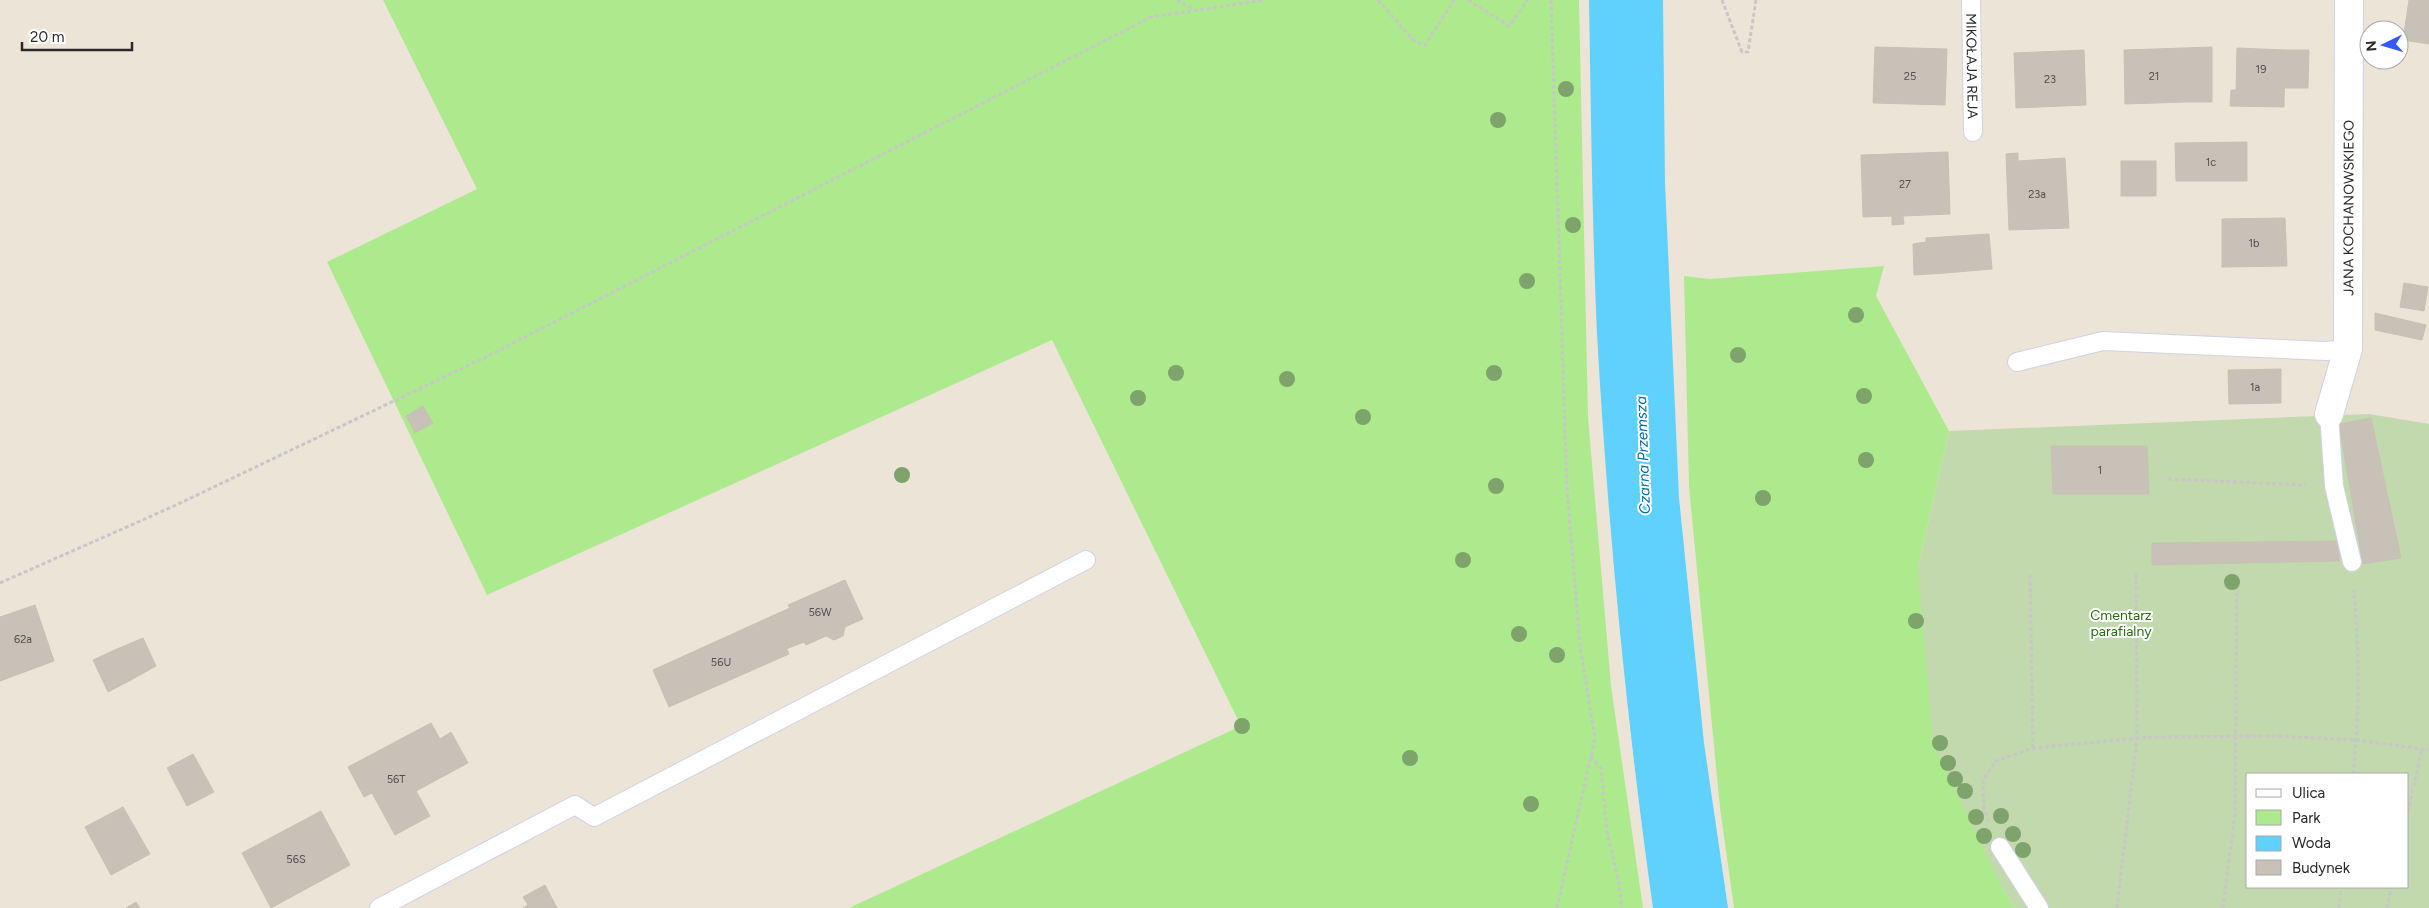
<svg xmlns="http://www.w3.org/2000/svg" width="2429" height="908" font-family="Figtree,sans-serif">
	<rect width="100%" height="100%" fill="#ede4d8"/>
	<!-- green -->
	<g fill="#adea8e">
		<path d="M383 0H1579L1588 417 1611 686 1643 908H849L1241 726 1052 340 487 595 327 262 477 189Z"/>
		<path d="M1884 266 1876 296 1949 431 1918 568 2001 886 2015 908H1734L1720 808 1689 487 1684 276 1710 279Z"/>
	</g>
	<!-- cemetery -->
	<path fill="#c2d9ae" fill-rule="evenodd" d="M2369 414 2429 424V908H2015L2001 886 1933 744 1918 568 1949 431ZM2248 774H2408V887H2248Z"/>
	<!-- water -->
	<path fill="#5fd1fc" d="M1589 0H1663L1665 183 1679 498 1704 743 1728 908H1653C1626 717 1608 527 1597 334 1592 223 1591 111 1589 0Z"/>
	<!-- building -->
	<g fill="#c8c1b8" stroke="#c8c1b2">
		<path d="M2409 0H2429V44L2403 40Z"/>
		<path d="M1875 47 1947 49 1945 105 1873 103Z"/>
		<path d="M2212 47V102H2185L2184 48Z"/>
		<path d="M2184 48 2185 102 2125 104 2124 50Z"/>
		<path d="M2237 48 2285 50 2284 107 2230 106 2231 90H2236Z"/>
		<path d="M2084 50 2086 105 2016 108 2014 53Z"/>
		<path d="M2285 50H2309L2308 88H2284Z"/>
		<path d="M2247 142V181H2176L2175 143Z"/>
		<path d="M1948 152 1950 214 1903 216 1904 224 1892 225V216L1863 217 1861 155Z"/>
		<path d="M2018 153V161L2065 158 2069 228 2009 230 2006 154Z"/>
		<rect x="2121" y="161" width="35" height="35"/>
		<path d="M2285 218 2287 266 2222 267V219Z"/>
		<path d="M1989 234 1992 269 1945 273 1942 237Z"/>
		<path d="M1942 237 1945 273 1914 275 1913 244 1926 242V238Z"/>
		<path d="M2404 283 2428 287 2424 311 2400 307Z"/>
		<path d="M2375 313 2426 325 2422 340 2375 330Z"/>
		<path d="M2281 369V403L2229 404 2228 370Z"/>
		<path d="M423 406 433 423 415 433 406 416Z"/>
		<path d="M2371 418 2401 558 2363 564 2339 424Z"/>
		<path d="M2051 446H2147L2149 494H2053Z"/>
		<path d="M2339 541V561L2152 565V543Z"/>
		<path d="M845 580 863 619 845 627 843 636 834 640 826 636 806 645 804 642 786 649 772 616 790 608 788 605Z"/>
		<path d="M35 605 54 661 0 681V617Z"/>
		<path d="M772 616 789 654 669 707 653 670Z"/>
		<path d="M143 638 156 666 131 680 117 649Z"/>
		<path d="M117 649 131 680 108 692 93 660Z"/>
		<path d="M431 723 440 739 451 732 468 763 416 791 430 816 395 835 372 793 364 797 348 767Z"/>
		<path d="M193 754 214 792 187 806 167 768Z"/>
		<path d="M123 807 150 854 111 875 85 827Z"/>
		<path d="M321 811 350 865 271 908 242 853Z"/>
		<path d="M545 885 557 908H523L528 905 523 897Z"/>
		<path d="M136 902 140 908H126Z"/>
	</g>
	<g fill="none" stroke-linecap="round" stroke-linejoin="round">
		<!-- lane casing -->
		<g stroke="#ced2e4" stroke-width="20">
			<g id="lane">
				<path id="s1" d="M1971 0 1973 132"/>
				<path d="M2017 362 2103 341 2326 351 2348 349"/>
				<path d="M2329 414 2334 486 2352 562"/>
				<path d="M2000 847 2039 908"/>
				<path d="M379 908 575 805 594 817 1086 560"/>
			</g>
		</g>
		<!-- street casing -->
		<g stroke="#ced2e4" stroke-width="30">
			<g id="street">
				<path id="s2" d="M2329 414 2348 349 2349 0"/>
			</g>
		</g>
		<!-- path -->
		<g stroke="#c7c7c7" stroke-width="3" stroke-dasharray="4 2.5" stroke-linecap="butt">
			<path d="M1177 0 1194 9"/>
			<path d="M1378 0 1415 42 1425 45 1454 0"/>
			<path d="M1468 0 1509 26 1528 0"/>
			<path d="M1551 0 1567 490 1580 645 1595 738 1557 908"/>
			<path d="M1722 0 1742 52H1748L1756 0"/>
			<path d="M2168 479 2306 485"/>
			<path d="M2030 575 2033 748"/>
			<path d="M0 583 174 506 486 357 1151 17 1264 0"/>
			<path d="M1591 756 1601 769 1607 832 1619 883 1622 908"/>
			<path d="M2353 774C2360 713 2359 652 2354 590"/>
			<path d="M2408 812 2422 749"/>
			<path d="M1989 822 1984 809 1983 780 1996 761 2033 748 2150 737 2276 736 2357 740 2429 750"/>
			<path d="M2117 908 2137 738 2136 571"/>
			<path d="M2223 908 2235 814 2237 574"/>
			<path d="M2339 908 2341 887"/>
			<path d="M2387 908 2391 887"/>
		</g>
		<!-- lane -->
		<use href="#lane" stroke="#fff" stroke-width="18"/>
		<!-- street -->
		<use href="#street" stroke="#fff" stroke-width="28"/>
	</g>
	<!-- trees -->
	<g fill="#7ea36b">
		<circle cx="1566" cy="89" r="8"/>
		<circle cx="1498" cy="120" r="8"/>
		<circle cx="1573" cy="225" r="8"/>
		<circle cx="1527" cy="281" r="8"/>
		<circle cx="1856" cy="315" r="8"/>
		<circle cx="1738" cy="355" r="8"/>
		<circle cx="1176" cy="373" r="8"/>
		<circle cx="1494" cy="373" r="8"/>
		<circle cx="1287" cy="379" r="8"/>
		<circle cx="1864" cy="396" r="8"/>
		<circle cx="1138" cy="398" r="8"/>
		<circle cx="1363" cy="417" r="8"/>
		<circle cx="1866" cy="460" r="8"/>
		<circle cx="902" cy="475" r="8"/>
		<circle cx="1496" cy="486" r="8"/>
		<circle cx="1763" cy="498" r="8"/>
		<circle cx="1463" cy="560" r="8"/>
		<circle cx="2232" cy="582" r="8"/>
		<circle cx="1916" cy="621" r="8"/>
		<circle cx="1519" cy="634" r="8"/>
		<circle cx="1557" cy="655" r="8"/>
		<circle cx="1242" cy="726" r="8"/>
		<circle cx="1940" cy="743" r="8"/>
		<circle cx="1410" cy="758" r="8"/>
		<circle cx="1948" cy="763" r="8"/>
		<circle cx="1955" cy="779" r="8"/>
		<circle cx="1965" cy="791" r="8"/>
		<circle cx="1531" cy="804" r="8"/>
		<circle cx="2001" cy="816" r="8"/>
		<circle cx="1976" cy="817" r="8"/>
		<circle cx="2013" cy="834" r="8"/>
		<circle cx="1984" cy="836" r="8"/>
		<circle cx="2023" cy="850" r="8"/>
	</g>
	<g text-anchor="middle" stroke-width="4" stroke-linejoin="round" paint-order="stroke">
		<!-- number labels -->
		<g font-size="11" fill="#514f4d">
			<text x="2261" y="73">19</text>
			<text x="1910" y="80">25</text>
			<text x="2154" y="80">21</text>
			<text x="2050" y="83">23</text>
			<text x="2211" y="166">1c</text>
			<text x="1905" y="188">27</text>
			<text x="2037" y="198">23a</text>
			<text x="2254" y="247">1b</text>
			<text x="2255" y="391">1a</text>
			<text x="2100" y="474">1</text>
			<text x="820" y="616">56W</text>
			<text x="23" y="643">62a</text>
			<text x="721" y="666">56U</text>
			<text x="396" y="783">56T</text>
			<text x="296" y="863">56S</text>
		</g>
		<!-- street labels -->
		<g font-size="14" fill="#292929" stroke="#fff">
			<text dy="5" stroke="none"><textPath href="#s1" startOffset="66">MIKOŁAJA REJA</textPath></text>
			<text dy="5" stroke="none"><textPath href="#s2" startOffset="209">JANA KOCHANOWSKIEGO</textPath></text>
		</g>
		<!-- park labels -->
		<g font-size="14" fill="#246d11" stroke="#fff">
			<text x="2121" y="620">Cmentarz<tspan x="2121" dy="16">parafialny</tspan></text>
		</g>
		<!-- water labels -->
		<g font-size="15" font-style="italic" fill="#006ba5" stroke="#fff">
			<text transform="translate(1643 455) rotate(-92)" y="5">Czarna Przemsza</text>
		</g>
	</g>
	<!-- legend -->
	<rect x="2246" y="773" width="162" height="115" fill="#ffffff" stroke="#a9a9a9"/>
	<rect x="2256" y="789" width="25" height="8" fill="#ffffff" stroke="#a9a9a9"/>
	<text x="2292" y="798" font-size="15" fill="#292929">Ulica</text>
	<rect x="2256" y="810" width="25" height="15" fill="#adea8e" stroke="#a9a9a9"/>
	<text x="2292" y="823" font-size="15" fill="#292929">Park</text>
	<rect x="2256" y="836" width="25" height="15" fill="#5fd1fc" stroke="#a9a9a9"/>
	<text x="2292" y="848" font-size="15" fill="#292929">Woda</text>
	<rect x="2256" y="860" width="25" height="15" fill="#c8c1b8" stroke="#a9a9a9"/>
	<text x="2292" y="873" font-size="15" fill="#292929">Budynek</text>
	<!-- north arrow -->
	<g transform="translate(2384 45) rotate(265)"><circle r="24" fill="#ffffff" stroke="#a9a9a9"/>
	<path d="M0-4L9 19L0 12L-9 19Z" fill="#3358ff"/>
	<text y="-8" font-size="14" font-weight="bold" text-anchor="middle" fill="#292929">N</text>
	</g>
	<!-- scale -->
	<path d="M22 42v8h110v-8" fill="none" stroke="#292929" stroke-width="2.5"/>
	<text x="30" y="42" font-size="15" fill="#292929" stroke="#ffffff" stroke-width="4" paint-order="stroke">20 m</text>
</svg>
